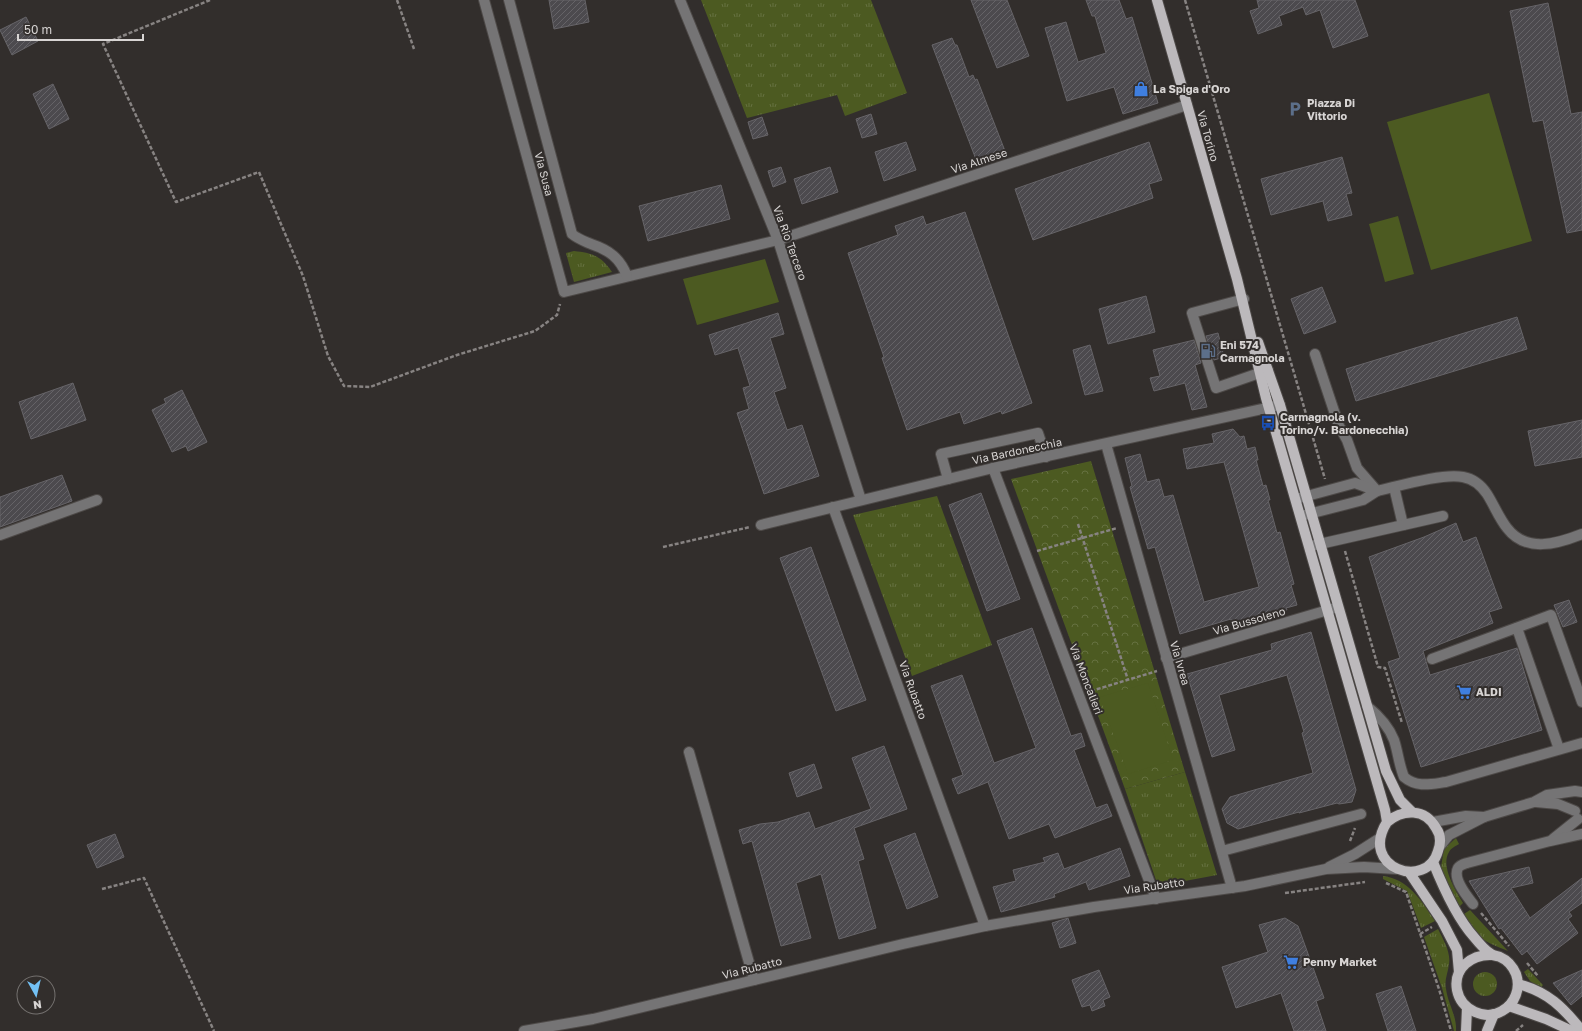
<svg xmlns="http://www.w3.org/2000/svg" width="1582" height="1031" font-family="'Golos Text',sans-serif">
	<defs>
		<pattern id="grass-tufts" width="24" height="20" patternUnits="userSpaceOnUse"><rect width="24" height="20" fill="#4c5a21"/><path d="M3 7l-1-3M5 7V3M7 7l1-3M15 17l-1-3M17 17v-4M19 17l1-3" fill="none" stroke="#657140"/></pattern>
		<pattern id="park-crowns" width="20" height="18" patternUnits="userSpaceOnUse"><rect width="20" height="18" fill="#4c5a21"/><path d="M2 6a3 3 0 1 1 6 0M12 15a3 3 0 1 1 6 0" fill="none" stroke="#657140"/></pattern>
		<pattern id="building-hatch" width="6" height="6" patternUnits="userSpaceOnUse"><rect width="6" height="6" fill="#4c4a4e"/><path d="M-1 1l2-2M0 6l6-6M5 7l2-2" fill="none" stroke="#656367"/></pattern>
	</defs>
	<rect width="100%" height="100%" fill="#322e2c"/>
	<!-- grass -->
	<g fill="url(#grass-tufts)">
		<path d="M701 0H871L907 93 845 116 837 95 747 118Z"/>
		<path d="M574 251C593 253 601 256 612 272L574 282 566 253Z"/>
		<path d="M937 496 992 645 912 676 853 515Z"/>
		<path d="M1185 772 1217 875 1158 886 1125 789Z"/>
		<path d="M1456 838 1459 844C1456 846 1451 848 1449 852 1440 866 1456 891 1463 903L1459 907 1446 883 1441 867 1444 849Z"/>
		<path d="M1383 876C1408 879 1421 900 1435 921L1421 928 1407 891 1383 879Z"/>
		<path d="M1470 910 1508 951C1485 942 1475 938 1464 914Z"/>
		<path d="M1438 929C1443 939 1451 952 1449 964 1448 973 1444 980 1446 989 1448 1004 1457 1016 1456 1031H1454L1442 988 1424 937Z"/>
		<path d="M1528 969 1543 985 1541 988 1530 981 1524 972Z"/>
		<circle cx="1485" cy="984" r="12"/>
	</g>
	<!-- park -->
	<path fill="url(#park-crowns)" d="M1091 461 1185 772 1125 789 1011 479Z"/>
	<!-- pitch -->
	<g fill="#4c5a21">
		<path d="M1489 93 1532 241 1431 270 1387 122Z"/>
		<path d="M1398 216 1414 274 1385 282 1369 224Z"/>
		<path d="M765 259 779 302 697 325 683 279Z"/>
		<path d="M1148 683 1173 760 1128 774 1100 697Z"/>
	</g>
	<!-- building -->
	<g fill="url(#building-hatch)" stroke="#666468">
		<path d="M549 0H585L589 22 554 29Z"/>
		<path d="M971 0H1007L1029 56 997 68Z"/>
		<path d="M1086 0H1119L1126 19 1132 17 1158 103 1123 114 1114 87 1067 101 1045 28 1066 22 1078 62 1106 53 1095 16H1092Z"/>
		<path d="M1257 0H1355L1368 36 1333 48 1320 10 1306 15 1303 7 1279 16 1282 25 1258 34 1250 11 1259 8Z"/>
		<path d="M1548 3 1571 114 1582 112V230L1567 233 1543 120 1533 122 1510 11Z"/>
		<path d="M26 17 38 41 12 55 0 30Z"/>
		<path d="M952 38 955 45H957L969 77 973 75 975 80 977 79 1005 151 977 162 932 45Z"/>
		<path d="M53 84 69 119 49 129 33 94Z"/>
		<path d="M871 114 877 134 862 138 856 119Z"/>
		<path d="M762 117 768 135 753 139 748 122Z"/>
		<path d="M906 142 916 170 884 181 875 152Z"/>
		<path d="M1149 142 1162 180 1149 184 1153 198 1033 240 1015 189Z"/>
		<path d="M1342 157 1352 193 1346 194 1352 215 1328 221 1323 201 1271 215 1261 179Z"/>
		<path d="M781 167 786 182 773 187 768 171Z"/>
		<path d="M830 167 838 192 802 204 794 179Z"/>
		<path d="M721 185 730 219 648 241 639 206Z"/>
		<path d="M965 212 1032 403 1002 414 1001 411 964 424 960 412 907 430 882 358 884 357 848 253 898 235 895 226 923 216 926 225Z"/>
		<path d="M1322 287 1336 322 1304 334 1291 299Z"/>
		<path d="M1146 296 1155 332 1108 344 1099 309Z"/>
		<path d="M778 313 784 334 770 338 786 388 774 392 787 430 802 425 819 476 764 494 737 413 749 409 743 388 750 386 738 348 715 355 709 335Z"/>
		<path d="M1517 317 1527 349 1356 401 1346 369Z"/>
		<path d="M1218 333 1224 357 1214 360 1206 336Z"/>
		<path d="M1194 340 1201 363 1195 365 1207 407 1192 410 1185 383 1154 391 1150 378 1160 376 1153 350Z"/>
		<path d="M1090 345 1103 391 1085 395 1073 350Z"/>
		<path d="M73 383 86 420 31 439 19 402Z"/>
		<path d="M182 390 207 442 188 451 186 446 172 452 152 410 166 403 164 399Z"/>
		<path d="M1582 420V457L1535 466 1528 431Z"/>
		<path d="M1233 429 1240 437 1244 436 1247 449 1255 447 1258 460H1256L1263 486 1266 485 1270 500H1268L1277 533 1280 532 1294 584 1291 585 1297 605 1286 608 1287 610 1241 623V621L1232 624 1231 619 1180 634 1155 547 1148 549 1130 487 1132 486 1125 458 1140 454 1147 482 1159 479 1164 497 1173 495 1204 602 1259 587 1224 462 1187 469 1183 449 1214 443 1212 434Z"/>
		<path d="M62 475 72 501 0 527V497Z"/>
		<path d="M981 493 1020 599 987 611 949 505Z"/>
		<path d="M1456 523 1463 542 1476 537 1502 608 1489 612 1493 623 1423 651 1430 675 1517 648 1542 730 1421 767 1388 662 1400 658 1369 557 1424 537Z"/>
		<path d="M811 547 866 700 836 711 780 558Z"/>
		<path d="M1569 600 1577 622 1563 627 1554 605Z"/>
		<path d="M1032 628 1071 736 1081 733 1085 746 1074 750 1096 808 1107 804 1112 816 1055 838 1049 824 1009 839 988 782 958 794 952 779 963 775 931 686 962 675 994 763 1036 748 997 641Z"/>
		<path d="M1311 632 1356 790 1352 802 1339 804 1337 803 1299 813V812L1238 829 1227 823 1222 809 1230 797 1313 773 1302 733 1304 732 1287 675 1219 695 1235 750 1212 757 1187 674 1272 650 1271 644Z"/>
		<path d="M884 746 907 809 854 828 864 859 858 861 876 928 839 939 821 874 796 883 811 938 781 946 752 841 743 844 739 830 760 824 778 822 809 812 815 829 871 809 852 758Z"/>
		<path d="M814 764 822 788 797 797 789 773Z"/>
		<path d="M915 833 938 897 907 909 884 845Z"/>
		<path d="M115 834 124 857 97 868 87 845Z"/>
		<path d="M1120 848 1130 876 1089 890 1086 882 1054 894 1055 897 1001 912 993 887 1016 881 1013 870 1045 862 1043 858 1058 853 1064 869Z"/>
		<path d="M1529 867 1533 883 1511 888 1530 918 1582 878V903L1569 912 1572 916 1568 919 1578 933 1537 964 1527 951 1522 955 1501 928 1499 929 1469 881Z"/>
		<path d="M1068 918 1076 943 1060 948 1052 923Z"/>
		<path d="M1285 918 1298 926 1324 998 1316 1001 1326 1031H1294L1281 993 1236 1008 1222 967 1268 952 1259 925Z"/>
		<path d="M1099 970 1110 997 1103 1000 1105 1006 1092 1011 1090 1005 1082 1007 1072 980Z"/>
		<path d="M1582 970V996L1571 1005 1553 983Z"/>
		<path d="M1401 986 1416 1031H1388L1376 994Z"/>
	</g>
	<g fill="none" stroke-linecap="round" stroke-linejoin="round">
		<!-- minor casing -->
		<g stroke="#4d4947" stroke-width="12">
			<g id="minor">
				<path d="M484 0 564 292 778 240 1187 105"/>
				<path d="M509 0 572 234C578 239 584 241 591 244 609 250 620 258 627 276"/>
				<path d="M680 0 778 240 861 500"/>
				<path d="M1244 299 1192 313 1216 388 1268 370"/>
				<path d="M1315 354 1339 426 1347 440 1357 468 1377 491C1399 486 1442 473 1463 477 1474 479 1481 485 1487 494 1494 505 1499 518 1507 528 1526 553 1557 544 1582 534"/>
				<path d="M1106 444 1232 888"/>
				<path d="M993 468 1156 899"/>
				<path d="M948 479 941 454 1038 433 1046 457"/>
				<path d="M1394 487 1403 525"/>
				<path d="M1296 499 1355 483 1377 491 1363 500 1301 516"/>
				<path d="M833 507 985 926"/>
				<path d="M761 525 993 468 1280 405"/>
				<path d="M0 535 97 500"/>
				<path d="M1311 546 1443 516"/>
				<path d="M1517 628 1559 749"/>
				<path d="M1166 658 1338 607"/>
				<path d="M1432 659 1551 615 1582 702"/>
				<path d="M1367 706C1378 715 1389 727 1394 740 1398 752 1399 765 1404 777 1417 788 1431 784 1446 782L1582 743"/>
				<path d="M689 752 754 980"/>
				<path d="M1536 802 1558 804 1575 811"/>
				<path d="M1433 822 1466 816 1484 817"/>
				<path d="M1553 839 1578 819"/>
				<path d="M1440 846 1449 835 1484 817 1534 802 1547 795 1575 791 1582 792"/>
				<path d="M1222 851 1361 814"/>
				<path d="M1329 867 1355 854 1380 838"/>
				<path d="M1473 904C1467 896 1452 879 1458 868 1460 865 1464 864 1467 863L1550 841 1582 834"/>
				<path d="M524 1031 593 1019 903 944 985 926 1094 907 1245 886 1326 869 1364 867 1396 869"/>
			</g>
		</g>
		<!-- major casing -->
		<g stroke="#4d4947" stroke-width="12">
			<g id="major">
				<path d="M1157 0 1237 279 1266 398 1385 810 1387 822C1358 868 1427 891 1438 851 1441 843 1441 835 1436 828 1425 808 1403 809 1387 822"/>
				<path d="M1258 342 1280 405 1386 771 1400 800 1412 812"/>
				<path d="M1433 862C1443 887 1456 917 1474 937 1478 942 1485 950 1491 954 1494 956 1497 956 1500 957 1507 960 1513 967 1516 974 1521 988 1515 1004 1502 1011 1485 1021 1461 1010 1457 990 1453 968 1472 954 1492 955"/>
				<path d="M1409 872 1442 921 1457 950 1459 972"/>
				<path d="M1518 984C1548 992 1563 1007 1582 1031"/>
				<path d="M1509 1006 1546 1019 1572 1031"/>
				<path d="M1466 1031 1467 1008"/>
				<path d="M1487 1031 1494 1014"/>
			</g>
		</g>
		<!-- path -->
		<g stroke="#878382" stroke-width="2.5" stroke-dasharray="4 2" stroke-linecap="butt">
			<path d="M210 0 103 44 176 202 259 172 303 276 328 356 344 386 370 387 457 355 535 331 557 315 560 304"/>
			<path d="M397 0 414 49"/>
			<path d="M1185 0 1325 479"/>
			<path d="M1078 524 1128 680"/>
			<path d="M663 547 750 527"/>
			<path d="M1037 551 1117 528"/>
			<path d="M1345 551 1378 667 1385 668 1402 723"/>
			<path d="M1091 691 1157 671"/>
			<path d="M1350 841 1355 828"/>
			<path d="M1386 883 1406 892 1439 989 1451 1031"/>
			<path d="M102 889 144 878 214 1031"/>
			<path d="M1285 893 1365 882"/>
			<path d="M1481 913 1509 946"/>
			<path d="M1420 934 1432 927"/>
			<path d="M1527 963 1538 976"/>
			<path d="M1516 1031 1523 1025"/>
		</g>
		<!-- minor -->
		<use href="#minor" stroke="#757475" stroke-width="10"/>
		<!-- major -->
		<use href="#major" stroke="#bcb9bc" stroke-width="10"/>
	</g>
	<!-- icons -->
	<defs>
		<g id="shop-bare" transform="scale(1.2)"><path d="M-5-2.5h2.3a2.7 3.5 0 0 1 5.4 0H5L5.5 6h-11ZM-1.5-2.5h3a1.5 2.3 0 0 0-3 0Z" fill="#3f7fe0" stroke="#322e2c" stroke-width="2.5" paint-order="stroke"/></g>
		<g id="parking-bare" transform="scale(1.2)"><path d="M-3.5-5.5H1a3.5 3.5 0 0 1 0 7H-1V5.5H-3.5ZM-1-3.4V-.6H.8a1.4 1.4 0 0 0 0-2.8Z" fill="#5c6f8a" stroke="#322e2c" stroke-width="2.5" paint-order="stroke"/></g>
		<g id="fuel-bare" transform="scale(1.2)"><path d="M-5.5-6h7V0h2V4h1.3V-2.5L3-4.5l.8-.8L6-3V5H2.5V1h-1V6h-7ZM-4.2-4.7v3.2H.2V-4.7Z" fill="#5c6f8a" stroke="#322e2c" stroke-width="2.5" paint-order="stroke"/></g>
		<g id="bus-bare" transform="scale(1.2)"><path d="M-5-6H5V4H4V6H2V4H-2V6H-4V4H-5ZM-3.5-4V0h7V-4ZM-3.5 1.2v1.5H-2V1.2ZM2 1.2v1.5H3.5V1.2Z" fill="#1a4fb4" stroke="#322e2c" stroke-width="2.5" paint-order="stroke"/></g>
		<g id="supermarket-bare" transform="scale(1.2)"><path d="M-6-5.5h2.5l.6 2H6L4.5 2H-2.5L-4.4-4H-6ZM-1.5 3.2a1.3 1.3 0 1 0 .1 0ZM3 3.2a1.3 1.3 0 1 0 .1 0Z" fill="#3f7fe0" stroke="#322e2c" stroke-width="2.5" paint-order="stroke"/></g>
	</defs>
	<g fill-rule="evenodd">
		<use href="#shop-bare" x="1141" y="89"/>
		<use href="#parking-bare" x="1295" y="109"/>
		<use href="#fuel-bare" x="1208" y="351"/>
		<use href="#bus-bare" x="1268" y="423"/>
		<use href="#supermarket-bare" x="1464" y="692"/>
		<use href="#supermarket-bare" x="1291" y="962"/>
	</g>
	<g text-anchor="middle" stroke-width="4" stroke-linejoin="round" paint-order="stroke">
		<!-- poi labels -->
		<g font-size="11" font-weight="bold" fill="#d8d5d4" stroke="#322e2c" text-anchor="start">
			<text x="1153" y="93">La Spiga d'Oro</text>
			<text x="1307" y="107">Piazza Di<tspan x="1307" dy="13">Vittorio</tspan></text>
			<text x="1220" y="349">Eni 574<tspan x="1220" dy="13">Carmagnola</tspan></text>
			<text x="1280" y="421">Carmagnola (v.<tspan x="1280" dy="13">Torino/v. Bardonecchia)</tspan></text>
			<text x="1476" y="696">ALDI</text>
			<text x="1303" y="966">Penny Market</text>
		</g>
		<!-- street labels -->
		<g font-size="11" fill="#d8d5d4" stroke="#322e2c">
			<text transform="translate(1208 136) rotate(74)" y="4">Via Torino</text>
			<text transform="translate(979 161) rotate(-18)" y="4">Via Almese</text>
			<text transform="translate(544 174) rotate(75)" y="4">Via Susa</text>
			<text transform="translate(790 243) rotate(70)" y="4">Via Rio Tercero</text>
			<text transform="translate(1017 451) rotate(-12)" y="4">Via Bardonecchia</text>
			<text transform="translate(1249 621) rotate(-16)" y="4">Via Bussoleno</text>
			<text transform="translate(1180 663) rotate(74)" y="4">Via Ivrea</text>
			<text transform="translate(1086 679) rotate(69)" y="4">Via Moncalieri</text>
			<text transform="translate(913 690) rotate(70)" y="4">Via Rubatto</text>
			<text transform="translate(1154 886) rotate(-8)" y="4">Via Rubatto</text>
			<text transform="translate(752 968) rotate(-14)" y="4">Via Rubatto</text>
		</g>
	</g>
	<!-- north arrow -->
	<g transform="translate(36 995) rotate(172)"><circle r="19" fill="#322e2c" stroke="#74716f"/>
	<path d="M0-3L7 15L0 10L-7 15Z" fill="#73c1f5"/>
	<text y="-6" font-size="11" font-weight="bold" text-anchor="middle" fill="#d8d5d4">N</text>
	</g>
	<!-- scale -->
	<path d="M18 34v6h125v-6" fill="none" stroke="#d8d5d4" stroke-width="2"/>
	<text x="24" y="34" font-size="12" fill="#d8d5d4" stroke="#322e2c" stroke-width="3" paint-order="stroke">50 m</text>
</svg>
